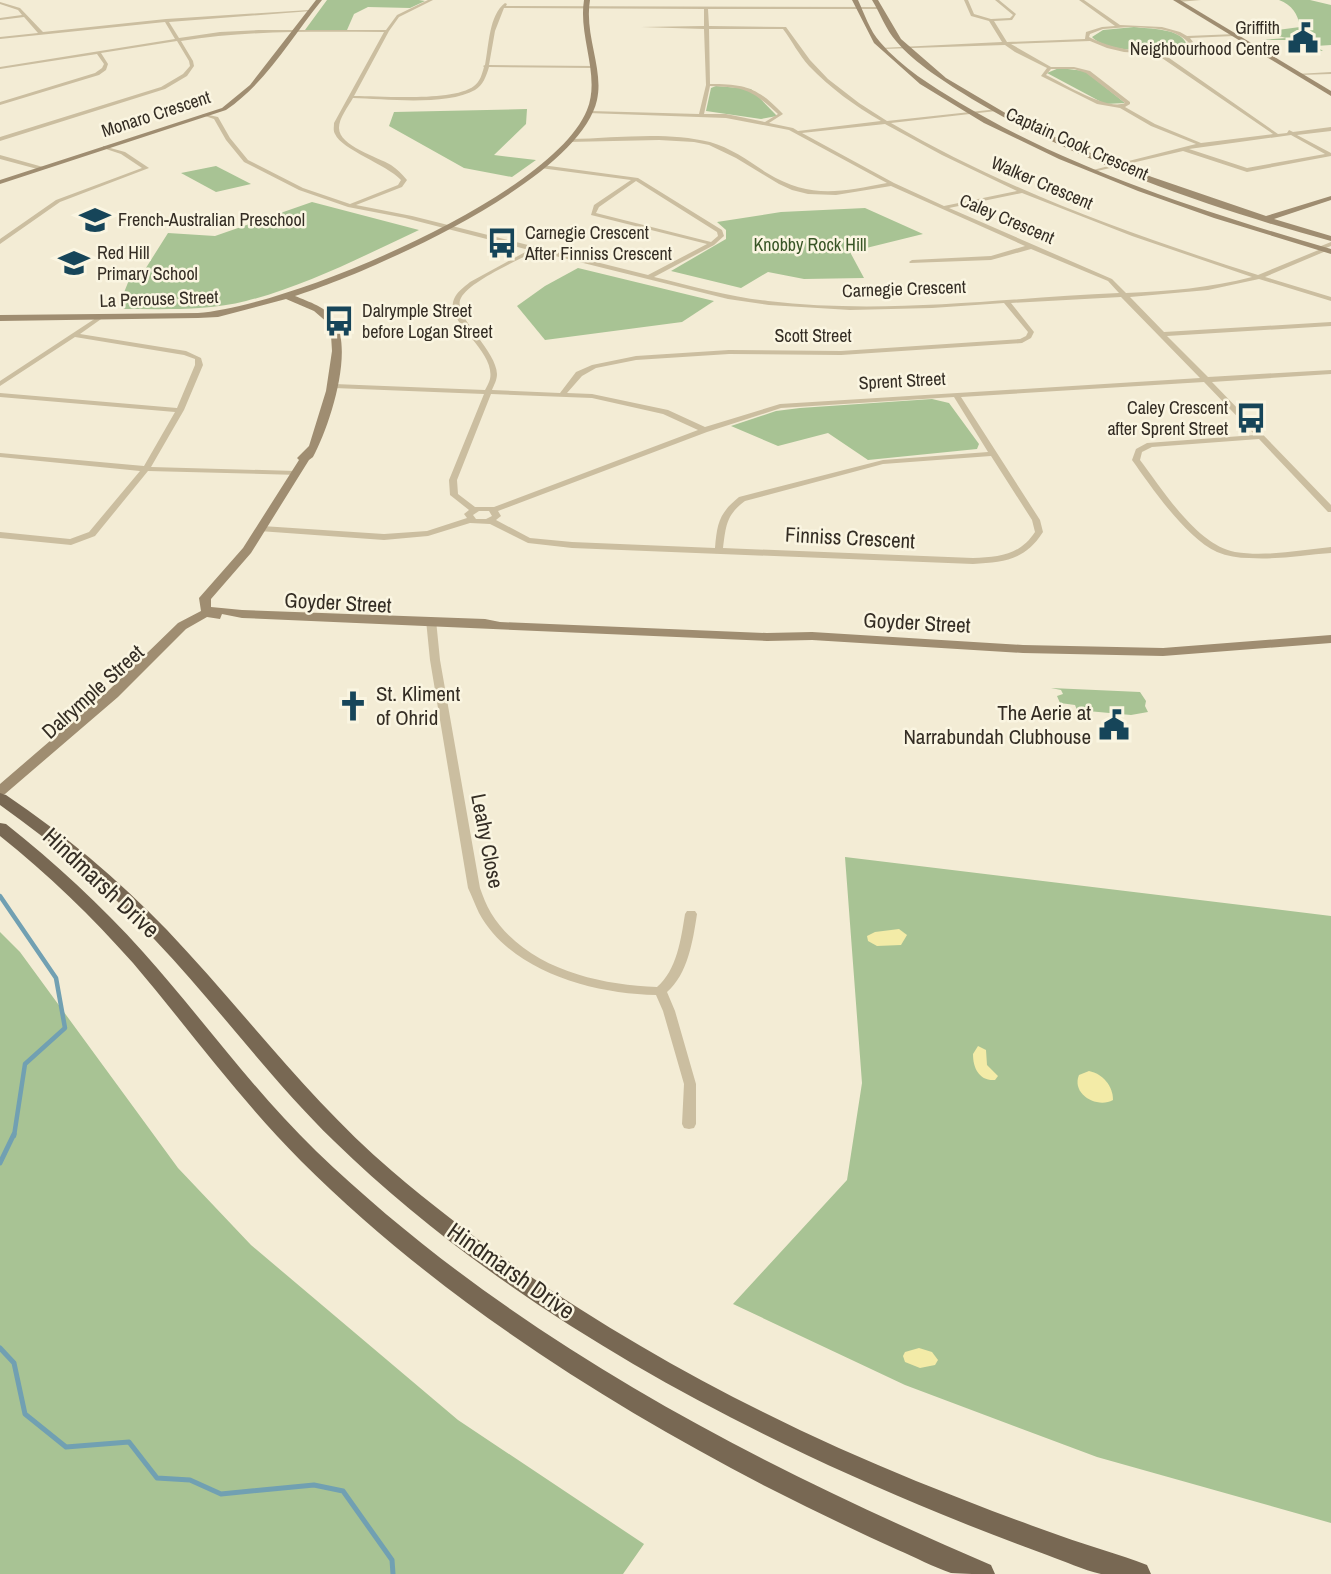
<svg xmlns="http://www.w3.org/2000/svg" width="1331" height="1574" font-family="'Archivo Narrow',sans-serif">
	<rect width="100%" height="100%" fill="#f3ecd5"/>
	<!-- green -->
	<g fill="#a8c394">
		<path d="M327 0H419L425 1 410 8 368 7 354 14 347 30H305Z"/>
		<path d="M1279 0H1310L1331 5V45L1316 46 1323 51C1308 51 1303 47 1292 40H1262L1286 38 1263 32 1300 27C1298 14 1292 5 1279 0Z"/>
		<path d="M1134 27C1150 29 1179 28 1186 43 1168 55 1107 53 1092 37L1103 30Z"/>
		<path d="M1059 68 1085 71 1125 103 1105 104 1047 73Z"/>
		<path d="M716 86 751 89 777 116 761 119 706 111 711 88Z"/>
		<path d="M527 109 526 124 494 155 536 160 512 177 464 168 389 126 394 112Z"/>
		<path d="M216 166 251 184 216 192 181 173Z"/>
		<path d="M312 202 419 230C363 256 306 286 246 301 206 311 164 309 124 309L119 305 129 280 144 271 168 233 215 236Z"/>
		<path d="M865 208 923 234 850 252 864 278 804 279 768 272 741 288 671 271 726 239V230L717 222 781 212Z"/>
		<path d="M578 268 714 301 682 322 545 340 517 306 545 286Z"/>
		<path d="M932 399 949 403 979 444 977 449 868 460 828 433 778 446 731 426 776 411 800 408Z"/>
		<path d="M1051 688 1140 692 1146 701 1145 706 1148 712 1131 715 1077 710 1075 705 1060 703 1057 696 1063 694 1061 690Z"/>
		<path d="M845 857 1331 916V1523L1097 1457 905 1385 733 1304 847 1180 862 1083Z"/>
		<path d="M0 932 20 952 178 1168 251 1245 458 1420 644 1544 623 1574H0Z"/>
	</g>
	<!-- sand -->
	<g fill="#f3eba7">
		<path d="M899 929 907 935 901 945 877 946 868 941 867 936 875 932Z"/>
		<path d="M978 1046 986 1050 987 1065 998 1076 995 1080C979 1081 973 1068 973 1054Z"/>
		<path d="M1089 1071C1103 1074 1113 1086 1113 1100 1097 1109 1071 1094 1079 1075Z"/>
		<path d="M919 1348 932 1352 938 1360 935 1365 920 1368 905 1362 903 1356 905 1352Z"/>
	</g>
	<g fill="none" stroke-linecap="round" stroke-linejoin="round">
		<!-- stream-far1 -->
		<path stroke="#71a0b2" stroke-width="4.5" d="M0 896 56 978 65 1028 25 1064 14 1136"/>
		<!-- stream -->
		<g stroke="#71a0b2" stroke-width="5">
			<path d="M0 1163 14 1134"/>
			<path d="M0 1348 14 1363 25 1414 66 1447 129 1442 157 1478 190 1480 221 1494 314 1485 343 1491 392 1560 393 1574"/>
		</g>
		<!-- street -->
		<g fill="#cbbea0" fill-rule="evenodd">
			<path d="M428 0H433L399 17 389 31 354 96C382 96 453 102 474 86 480 82 482 74 484 67L483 66 485 65C489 45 489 15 505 3L507 4 506 6 877 7 878 9H708L709 26 786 27 810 60 828 79 859 103 887 121 998 109 996 111 891 123C1006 190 1132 235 1258 275L1321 249V246L1331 242V246L1326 248V251L1265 277 1331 297V301L1259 279 1208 290 1130 297 1164 332 1331 322V326L1167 336 1208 377 1331 370V374L1212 382 1331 505V512H1328L1259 439 1152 447 1142 452 1140 460C1162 489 1197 545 1235 552 1266 557 1300 550 1331 547V553C1304 555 1276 560 1249 558 1238 558 1227 556 1217 552 1186 538 1152 488 1132 460L1136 449 1147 443 1255 435 1204 382 961 397 1040 520 1043 532C1025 560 1005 562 973 564L572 548 528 543 490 524 470 523 428 536 384 540 259 531V527L262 526 384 534 427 531 467 518 464 514 469 510 450 495 449 480 484 394 334 388 330 386 334 384 485 390C487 386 489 383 490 379 496 350 444 322 454 299 457 292 464 287 470 282L529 250 405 218 348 207 299 190 244 162 226 140 214 119 202 115 204 114 218 117 230 138 248 160 303 188 350 204 398 185 401 180C386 164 342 150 335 134 333 130 334 128 334 123L384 32C316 32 248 30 181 41L193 61 194 66 187 76 165 89 0 141V137L161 87 183 74 190 66 189 61 177 41 101 53 108 64 106 70 99 75 0 105V102L95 73 102 68 104 64 97 54 0 69V67L175 39 165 22 0 39V37L38 33 24 17 0 20V18L22 15 18 10 0 4V2L20 8 43 32 166 19 309 10 311 11 169 22 179 38 220 32 259 30H386L397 15ZM504 8 704 9V26L641 27 704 29 706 85 699 114 590 111 588 113 726 118 789 130 887 183C840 192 810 199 767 173 749 161 731 148 710 142 665 131 616 138 570 139L568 142 659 140 694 142 709 145 736 158 779 184 792 190 808 194 836 195 891 186 1025 246 991 256 912 260 909 262 910 263 991 260 1031 249 1108 281 1119 293C1003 298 885 315 768 301 730 297 692 286 654 277L714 245 724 236 722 230 638 178 542 165 540 168 631 180 594 205 591 215 707 244 648 275 412 216 356 205 402 187 407 180C402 174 397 169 391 165 378 157 339 146 339 128 339 118 348 107 353 98 385 99 447 106 475 90 483 85 486 77 489 67L594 68 596 67 594 66 489 65 495 31ZM709 29H783C792 41 799 55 809 66 830 88 855 106 881 121L798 131 793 128 769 123 783 114C758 88 746 84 710 84ZM710 86C745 87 752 90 778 114L765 122 726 114H704ZM885 124 942 155 1017 191 944 206 894 183 802 133ZM636 181 717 232 718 236 711 242 596 213 599 207ZM1022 193 1132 236 1252 277C1211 288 1168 291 1126 293L1112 279 949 208ZM535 251 728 299 769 305 850 310 932 308 1004 303 1028 332 1026 336 1020 339 841 351 729 350 636 356 592 365 576 372 560 393 492 390C494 385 497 380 497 374 496 349 451 315 461 298 470 281 517 261 535 251ZM1121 297 1200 378 780 404 705 427 668 410 592 394 567 393 582 376 596 368 636 360 729 354 841 355 1022 343 1031 338 1034 332 1011 303ZM491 394 592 398 663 414 698 430 494 507H475L458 494 457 480ZM954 397 988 452 883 460 739 497C719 513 717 524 715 548L572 542 530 538 496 520 501 516 498 511 707 432 781 408ZM991 456 1032 520 1035 532C1020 555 999 557 973 558L723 548C726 526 726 515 745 501L883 464ZM479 511H489L492 516 486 519H476L473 515Z"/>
			<path d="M964 0H968L974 14 991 19 1010 18 1013 15 995 0H999L1016 14 1012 20 994 21 1007 42 1085 39 1086 32 1102 27 1115 26 1079 0H1084L1120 25 1162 27 1180 32 1187 36 1236 34 1234 36 1190 38 1193 42 1184 49 1162 53 1278 134 1287 133 1289 130 1293 132 1331 127V131L1297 135 1331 153V156L1247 172 1183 151 1093 172V170L1196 144 1151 126 1120 108 1097 104 1041 76 1047 68 1015 52 1005 45 882 49 880 48 1002 42 989 21 971 16ZM1129 27C1149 28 1173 27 1188 42 1163 58 1115 51 1089 37L1090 34 1103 29ZM1090 41 1107 48 1124 52 1156 54 1273 134 1201 143 1155 124 1125 107 1130 104V102L1090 71 1074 67H1051L1011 44ZM1051 69H1074L1086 73 1125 103C1107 111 1063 83 1046 75ZM1291 135 1325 154 1247 168 1189 149Z"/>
			<path d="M1177 0H1201L1178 2 1176 1Z"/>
			<path d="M1331 72V74L1299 75 1297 74Z"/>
			<path d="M103 146 125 152 149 168 60 202 0 244V239L56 200 142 168 121 154 103 148Z"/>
			<path d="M0 155 43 167 44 168 41 170 0 159Z"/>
			<path d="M99 316 104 317 80 334 186 351 201 358 203 365 184 410 151 467 296 471H299V475L148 471 95 536 71 545 0 538V532L70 539 89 532 140 471 0 457V453L144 466 175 412 0 397V393L177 408 195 365V359L184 355 75 337 0 386V381Z"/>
			<path d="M431 617 436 620 440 660 480 888C483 896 486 905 491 913 525 968 597 985 657 987 677 970 681 939 685 914L687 911H695L697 914C693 940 688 974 667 992L675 1011 696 1084V1124L694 1128 689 1129 684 1128 682 1124 684 1084 663 1011 656 995C594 994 511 972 479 913 475 905 472 896 468 888L430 660 426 620Z"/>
		</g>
		<!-- secondary -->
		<g fill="#9f8d71" fill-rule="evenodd">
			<path d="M316 0H322C291 38 267 82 226 110L0 184V180L222 108 250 85Z"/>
			<path d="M584 0H590C584 35 604 69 597 100 579 181 368 273 295 296 309 302 327 307 335 321 354 352 329 428 313 457L309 460 251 553 211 599V607L242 610 485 619 500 622 767 633 812 632 1023 645 1163 648 1331 635V643L1163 656 1023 653 812 640 767 641 242 618 222 614 220 619 207 617 186 629 118 697 5 794 0 795V784L108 691 178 623 201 611 199 598 243 548 299 460 297 458 309 446 326 391 332 351 331 335 328 323 314 311 286 299 218 317 198 318 0 321V315L198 313C288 307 552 197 587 110 601 76 578 37 584 0Z"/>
			<path d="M852 0H858C864 13 870 31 880 42 902 68 932 86 960 103 1074 171 1205 212 1331 249V254L1214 218 1138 191 1059 159 984 123 920 84 874 43Z"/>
			<path d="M872 0H878L901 39 946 78 1007 114 1078 148 1152 177 1266 216 1331 196V200L1274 219 1331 236V241C1213 209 1077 162 972 99 948 84 914 63 896 41 886 30 880 13 872 0Z"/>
			<path d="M1173 0H1180L1331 91V96Z"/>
		</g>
		<!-- primary -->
		<g fill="#786853" fill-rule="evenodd">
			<path d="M0 793 6 795C64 834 118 879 167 930 243 1010 308 1099 392 1171 544 1301 731 1406 916 1481 964 1500 1012 1519 1061 1536 1089 1546 1119 1554 1147 1565L1151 1574C1135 1574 1116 1574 1101 1574 1083 1570 1064 1561 1047 1555 1012 1542 977 1529 941 1514 726 1426 502 1305 334 1141 270 1079 217 1005 155 940 109 889 56 845 0 805Z"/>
			<path d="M0 823 6 824C55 863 101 905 143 952 202 1018 253 1090 316 1151 510 1337 746 1460 991 1565L995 1574C981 1574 963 1574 951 1573 933 1567 915 1557 898 1550 854 1530 810 1509 767 1487 598 1399 437 1296 301 1161 240 1100 189 1029 133 963 92 917 48 874 0 836Z"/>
		</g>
	</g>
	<!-- icons -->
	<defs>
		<g id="civic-bare" transform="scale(2.415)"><path d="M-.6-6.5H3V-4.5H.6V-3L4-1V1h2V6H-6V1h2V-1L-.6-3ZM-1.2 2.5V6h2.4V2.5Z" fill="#164559" stroke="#faf5e1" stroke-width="2.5" paint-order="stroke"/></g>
		<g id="school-bare" transform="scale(2.415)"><path d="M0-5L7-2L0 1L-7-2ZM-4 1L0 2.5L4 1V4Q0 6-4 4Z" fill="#164559" stroke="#faf5e1" stroke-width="2.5" paint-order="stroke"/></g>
		<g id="bus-bare" transform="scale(2.415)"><path d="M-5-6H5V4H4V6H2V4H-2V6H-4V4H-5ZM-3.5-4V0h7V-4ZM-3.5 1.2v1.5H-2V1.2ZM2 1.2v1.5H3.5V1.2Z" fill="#164559" stroke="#faf5e1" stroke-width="2.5" paint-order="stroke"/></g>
		<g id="church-bare" transform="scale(2.415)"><path d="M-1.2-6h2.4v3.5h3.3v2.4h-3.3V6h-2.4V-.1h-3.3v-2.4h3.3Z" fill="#164559" stroke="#faf5e1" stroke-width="2.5" paint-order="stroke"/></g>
	</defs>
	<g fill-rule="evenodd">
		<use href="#civic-bare" x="1303" y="38"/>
		<use href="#school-bare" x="95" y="220"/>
		<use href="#bus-bare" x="502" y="243"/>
		<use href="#school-bare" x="74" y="263"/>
		<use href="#bus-bare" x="339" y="321"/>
		<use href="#bus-bare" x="1251" y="418"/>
		<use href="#church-bare" x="353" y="706"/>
		<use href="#civic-bare" x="1114" y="725"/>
	</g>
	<g text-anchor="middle" stroke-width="5" stroke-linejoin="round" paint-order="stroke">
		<!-- far-poi labels -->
		<g font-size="18" fill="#342d24" stroke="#faf5e1" text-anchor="start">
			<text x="1280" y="34" text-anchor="end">Griffith<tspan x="1280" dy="21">Neighbourhood Centre</tspan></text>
			<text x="118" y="226">French-Australian Preschool</text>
			<text x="525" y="239">Carnegie Crescent<tspan x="525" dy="21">After Finniss Crescent</tspan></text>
			<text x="97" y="259">Red Hill<tspan x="97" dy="21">Primary School</tspan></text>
			<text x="362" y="317">Dalrymple Street<tspan x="362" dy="21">before Logan Street</tspan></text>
			<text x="1228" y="414" text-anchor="end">Caley Crescent<tspan x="1228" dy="21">after Sprent Street</tspan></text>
		</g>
		<!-- far-street labels -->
		<g font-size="18" fill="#342d24" stroke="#faf5e1">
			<text transform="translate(156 114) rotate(-18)" y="6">Monaro Crescent</text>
			<text transform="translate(1077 144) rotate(24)" y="6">Captain Cook Crescent</text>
			<text transform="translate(1042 183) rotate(23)" y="6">Walker Crescent</text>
			<text transform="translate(1007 219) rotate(23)" y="6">Caley Crescent</text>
			<text transform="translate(904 289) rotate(-2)" y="6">Carnegie Crescent</text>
			<text transform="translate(159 299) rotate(-2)" y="6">La Perouse Street</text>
			<text x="813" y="342">Scott Street</text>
			<text transform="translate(902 381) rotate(-3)" y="6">Sprent Street</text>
		</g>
		<!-- far-park labels -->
		<g font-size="18" fill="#385526" stroke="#faf5e1">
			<text x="810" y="251">Knobby Rock Hill</text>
		</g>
		<!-- street labels -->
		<g font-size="21" fill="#342d24" stroke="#faf5e1">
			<text transform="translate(850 538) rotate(3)" y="7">Finniss Crescent</text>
			<text transform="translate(338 603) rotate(3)" y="7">Goyder Street</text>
			<text transform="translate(917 623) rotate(3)" y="7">Goyder Street</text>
			<text transform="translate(93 692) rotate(-42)" y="7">Dalrymple Street</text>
			<text transform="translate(487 841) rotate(79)" y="7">Leahy Close</text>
		</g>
		<!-- poi labels -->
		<g font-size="21" fill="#342d24" stroke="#faf5e1" text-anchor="start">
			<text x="376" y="701">St. Kliment<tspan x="376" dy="24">of Ohrid</tspan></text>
			<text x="1091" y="720" text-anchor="end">The Aerie at<tspan x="1091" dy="24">Narrabundah Clubhouse</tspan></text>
		</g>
		<!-- near-street labels -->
		<g font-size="24" fill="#342d24" stroke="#faf5e1">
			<text transform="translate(101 883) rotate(43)" y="8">Hindmarsh Drive</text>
			<text transform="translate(511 1271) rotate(35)" y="8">Hindmarsh Drive</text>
		</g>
	</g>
</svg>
